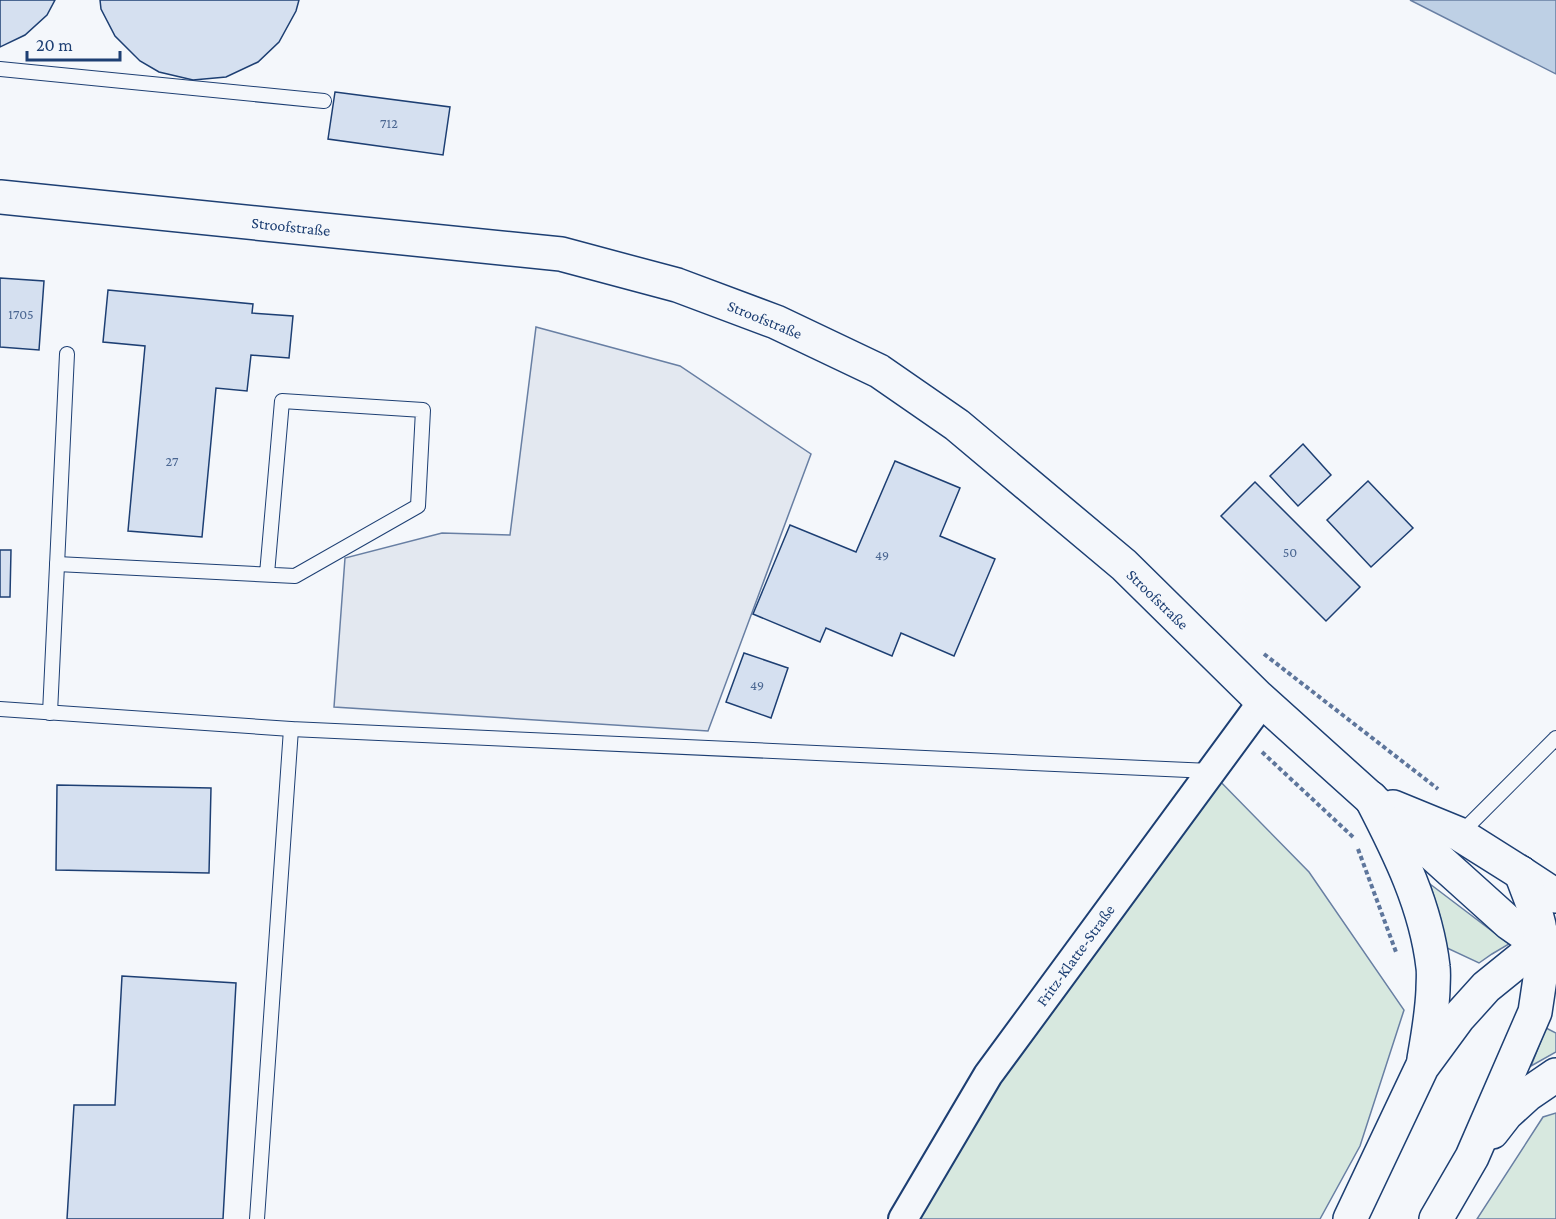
<svg xmlns="http://www.w3.org/2000/svg" width="1556" height="1219" font-family="'Crimson Pro',serif">
	<rect width="100%" height="100%" fill="#f4f7fb"/>
	<!-- green -->
	<g fill="#d7e8df" stroke="#687fa3" stroke-width="1.5">
		<path d="M1210 771 1309 872 1404 1010 1360 1146 1320 1219H903Z"/>
		<path d="M1430 884 1509 944 1492 954 1479 963 1447 948 1440 916Z"/>
		<path d="M1546 1028 1556 1033V1052L1531 1066Z"/>
		<path d="M1556 1113V1219H1477L1543 1117Z"/>
	</g>
	<!-- parking -->
	<path fill="#e3e8f0" stroke="#687fa3" stroke-width="1.5" d="M536 327 680 366 811 454 708 731 334 707 345 558 442 533 510 535Z"/>
	<!-- water -->
	<path fill="#bed0e5" stroke="#687fa3" stroke-width="1.5" d="M1410 0H1556V74Z"/>
	<!-- building -->
	<g fill="#d5e0f0" stroke="#1d3f73" stroke-width="1.5">
		<path d="M0 0H55L47 15 25 35 0 47Z"/>
		<path d="M100 0H299L296 11 279 42 258 62 226 77 193 80 159 72 140 61 115 36 101 9Z"/>
		<path d="M335 92 450 107 443 155 328 139Z"/>
		<path d="M0 278 44 281 39 350 0 347Z"/>
		<path d="M108 290 253 304 252 313 293 316 289 358 251 355 247 391 216 388 202 537 128 531 145 346 103 342Z"/>
		<path d="M1303 444 1331 475 1298 506 1270 476Z"/>
		<path d="M895 461 960 488 940 536 995 559 954 656 901 633 892 656 826 628 820 642 753 614 790 525 856 552Z"/>
		<path d="M1368 481 1413 528 1371 567 1327 520Z"/>
		<path d="M1255 482 1360 587 1326 621 1221 516Z"/>
		<path d="M0 550H11L10 597H0Z"/>
		<path d="M744 653 788 668 771 718 726 702Z"/>
		<path d="M57 785 211 788 209 873 56 870Z"/>
		<path d="M122 976 236 983 223 1219H67L74 1105H115Z"/>
	</g>
	<g fill="none" stroke-linecap="round" stroke-linejoin="round">
		<!-- service casing -->
		<g stroke="#1d3f73" stroke-width="16">
			<g id="service">
				<path d="M0 69 324 101"/>
				<path d="M57 564 295 576 418 506 423 410 282 401 267 574"/>
				<path d="M0 709 291 729 1210 771"/>
				<path d="M50 713 67 354"/>
				<path d="M1460 834 1556 738"/>
				<path d="M257 1219 291 729"/>
			</g>
		</g>
		<!-- minor casing -->
		<g stroke="#1d3f73" stroke-width="32">
			<path id="minor" d="M903 1219 988 1075 1263 701"/>
		</g>
		<!-- tertiary casing -->
		<g stroke="#1d3f73" stroke-width="36">
			<g id="tertiary">
				<path d="M0 197 561 254 677 285 776 322 879 371 957 425 1124 565 1257 696 1509 923 1542 946"/>
				<path d="M1393 807 1459 834 1521 873"/>
			</g>
		</g>
		<!-- secondary casing -->
		<g stroke="#1d3f73" stroke-width="36">
			<path id="secondary" d="M1521 873 1556 896"/>
		</g>
		<!-- trunk casing -->
		<g stroke="#1d3f73" stroke-width="36">
			<g id="trunk">
				<path d="M1371 798C1399 852 1426 906 1433 967 1434 974 1433 983 1433 990 1432 1014 1428 1036 1424 1059"/>
				<path d="M1492 1132 1506 1114 1528 1094 1556 1075"/>
				<path d="M1350 1219 1422 1067 1458 1018 1486 987 1528 953 1542 946 1556 942"/>
				<path d="M1436 1219 1472 1157 1535 1012 1541 972 1542 946 1539 925 1535 910 1521 873"/>
			</g>
		</g>
		<!-- path -->
		<g stroke="#5e769c" stroke-width="4" stroke-dasharray="4.5 3" stroke-linecap="butt">
			<path d="M1264 654 1438 789"/>
			<path d="M1262 752 1353 837"/>
			<path d="M1358 849 1396 952"/>
		</g>
		<!-- service -->
		<use href="#service" stroke="#f4f7fb" stroke-width="14"/>
		<!-- minor -->
		<use href="#minor" stroke="#f4f7fb" stroke-width="28"/>
		<!-- tertiary -->
		<use href="#tertiary" stroke="#f4f7fb" stroke-width="33"/>
		<!-- secondary -->
		<use href="#secondary" stroke="#f4f7fb" stroke-width="33"/>
		<!-- trunk -->
		<use href="#trunk" stroke="#f4f7fb" stroke-width="33"/>
	</g>
	<g text-anchor="middle" stroke-width="4.5" stroke-linejoin="round" paint-order="stroke">
		<!-- number labels -->
		<g font-size="14" fill="#4b6792">
			<text x="389" y="128">712</text>
			<text x="21" y="319">1705</text>
			<text x="172" y="466">27</text>
			<text x="1290" y="557">50</text>
			<text x="882" y="560">49</text>
			<text x="757" y="690">49</text>
		</g>
		<!-- street labels -->
		<g font-size="16" fill="#1d3f73" stroke="#f4f7fb">
			<text transform="translate(291 226) rotate(6)" y="6">Stroofstraße</text>
			<text transform="translate(765 319) rotate(22)" y="6">Stroofstraße</text>
			<text transform="translate(1158 599) rotate(44)" y="6">Stroofstraße</text>
			<text transform="translate(1075 955) rotate(-54)" y="6">Fritz-Klatte-Straße</text>
		</g>
	</g>
	<!-- scale -->
	<path d="M27 51v9h93v-9" fill="none" stroke="#1d3f73" stroke-width="3"/>
	<text x="36" y="51" font-size="18" fill="#1d3f73" stroke="#f4f7fb" stroke-width="4.5" paint-order="stroke">20 m</text>
</svg>
